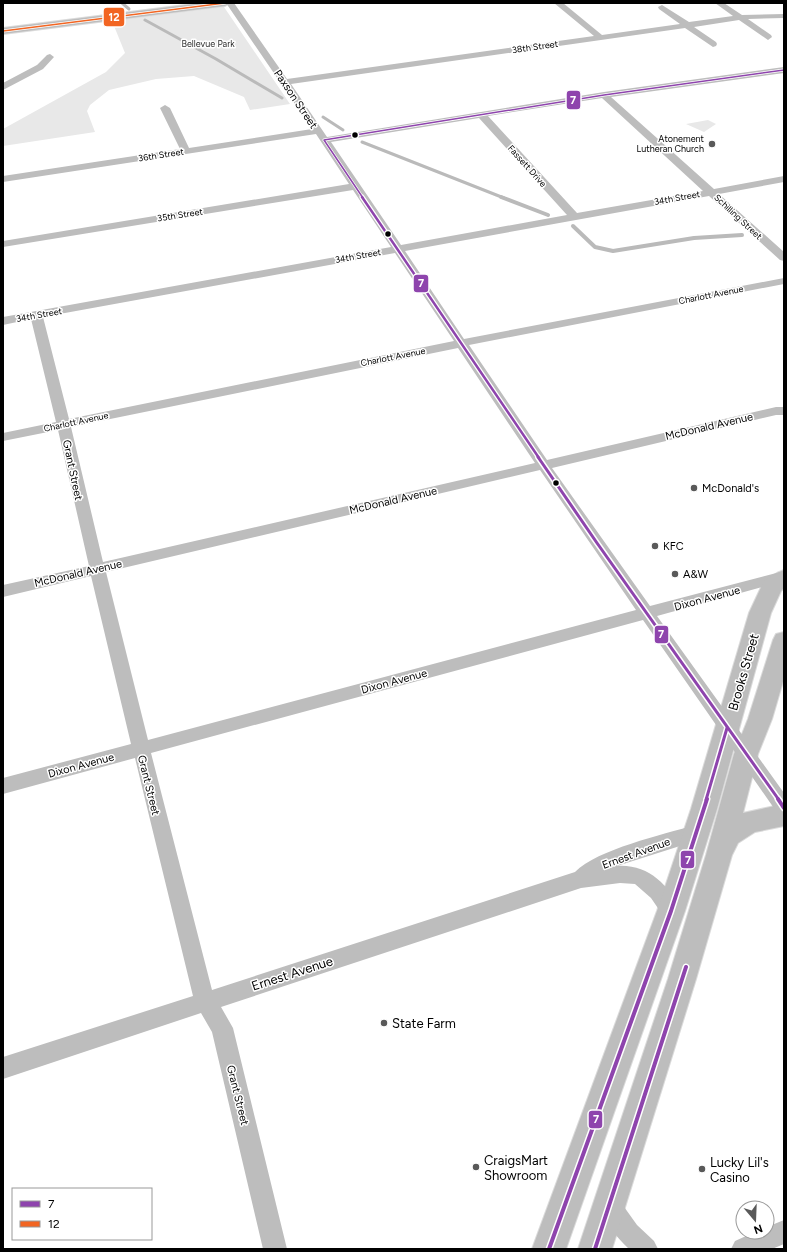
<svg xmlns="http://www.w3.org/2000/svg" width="787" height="1252" font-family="Figtree,sans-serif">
	<rect width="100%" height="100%" fill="#fff"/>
	<!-- green -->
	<g fill="#e8e8e8">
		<path d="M224 7 290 104 250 110 244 97 194 76 156 79 109 90 90 105 87 111 95 132 3 146V129L106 72 125 53 112 21Z"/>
		<path d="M708 120 716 124 704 132 686 124Z"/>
	</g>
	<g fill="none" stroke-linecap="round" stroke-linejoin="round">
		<!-- stream-far1 -->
		<g stroke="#bababa" stroke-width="3">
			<path d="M122 3 129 9"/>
			<path d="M145 20 216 59 282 98"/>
			<path d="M323 117 343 130"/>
			<path d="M362 142 504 198"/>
		</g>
		<!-- stream -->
		<g stroke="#bababa" stroke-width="4">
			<path d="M501 197 548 215"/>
			<path d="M573 226 595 247 613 251 694 238 742 235"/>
		</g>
		<!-- major casing -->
		<g stroke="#dbdbdb" stroke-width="2">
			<path id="major" d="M201 3H230L225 6 3 34V28Z"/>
		</g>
		<!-- highway casing -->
		<g stroke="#dbdbdb" stroke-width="2">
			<g id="highway">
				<path d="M784 570V588L781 591 771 613 717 809 685 911 566 1249H532L657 911 691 809 749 613 764 581 777 573Z"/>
				<path d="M784 632V678L772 719 758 754 743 813 784 804V826L755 832 738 843 732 855 696 979 612 1249H578L668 979 706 855 734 754 748 719 773 640 776 634Z"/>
			</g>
		</g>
		<!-- minor -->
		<g fill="#bdbdbd" fill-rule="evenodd">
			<path d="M226 3H234L287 79 594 36 554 3H563L602 35 680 24 659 9 658 7 662 5 689 22 733 16 715 3H724L742 15 784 14V18L748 19 771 35 772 37 768 40 739 20 694 27 716 42 717 44 716 46 713 47 685 28 291 84 327 137 604 92 784 67V73L611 97 714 189 784 176V182L719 194 784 252V261L780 260 709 196 405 251 464 339 784 278V284L469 345 547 460 776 407H784V415H776L552 468 650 606 784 571V581L657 616 784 793V816L778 814 643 620 151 753 212 990 575 872C598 849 662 835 695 825L702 827 704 833 702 839 617 866C648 864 668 884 681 911L678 917 671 920 664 917 651 898 635 884 620 883 581 888 221 1007 233 1028 287 1249H263L212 1032 201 1013 3 1079V1057L193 996 135 758 3 794V778L131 744 91 576 3 597V585L89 566 58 430 3 441V433L56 422 31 319 3 325V317L391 247 353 190 3 247V241L349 184 316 134 3 182V176L180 149 160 108 165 105 170 108 189 148 312 129ZM602 98 703 191 577 213 488 116ZM479 118 567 215 401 245 331 142ZM395 253 454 341 69 419 43 317ZM458 348 535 463 103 562 71 427ZM540 470 636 610 148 740 106 572Z"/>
			<path d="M50 54 54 57 43 69 3 90V83L37 65 47 55Z"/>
			<path d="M609 1193 617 1197 637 1225 654 1241 658 1249H629C616 1237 604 1221 597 1205L601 1197Z"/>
			<path d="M784 1220V1244L772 1249H731L735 1241 755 1232H767V1227Z"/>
		</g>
		<!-- major -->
		<use href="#major" fill="#bdbdbd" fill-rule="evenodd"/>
		<!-- highway -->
		<use href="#highway" fill="#bdbdbd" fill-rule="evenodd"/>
		<!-- bus-1-far3 casing -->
		<g stroke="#fff" stroke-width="3">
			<path id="bus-1-far3" d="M363 198 324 140 604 95 784 70"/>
		</g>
		<!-- bus-1-far2 casing -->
		<g stroke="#fff" stroke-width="5">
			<path id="bus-1-far2" d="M362 197 539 458"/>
		</g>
		<!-- bus-1-far1 casing -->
		<g stroke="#fff" stroke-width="6">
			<g id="bus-1-far1">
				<path d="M538 457 597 543 779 800"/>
				<path d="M706 800 727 728"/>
			</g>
		</g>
		<!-- bus-1 casing -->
		<g stroke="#fff" stroke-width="7">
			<g id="bus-1">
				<path d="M778 799 784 808"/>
				<path d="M549 1249 671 911 707 799"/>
				<path d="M595 1249 686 967"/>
			</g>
		</g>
		<!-- bus-2 casing -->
		<g stroke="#fff" stroke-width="3">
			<path id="bus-2" d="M3 31 225 3"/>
		</g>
		<!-- bus-1-far3 -->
		<use href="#bus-1-far3" stroke="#8e44ad" stroke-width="1.5"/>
		<!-- bus-1-far2 -->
		<use href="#bus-1-far2" stroke="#8e44ad" stroke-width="2.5"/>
		<!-- bus-1-far1 -->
		<use href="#bus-1-far1" stroke="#8e44ad" stroke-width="3"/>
		<!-- bus-1 -->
		<use href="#bus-1" stroke="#8e44ad" stroke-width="4"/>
		<!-- bus-2 -->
		<use href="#bus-2" stroke="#f26522" stroke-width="1.5"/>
	</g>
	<!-- markers -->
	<g fill="#000" stroke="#fff" stroke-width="1.5">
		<circle cx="355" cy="135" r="3.5"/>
		<circle cx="388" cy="234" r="3.5"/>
		<circle cx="556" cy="483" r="3.5"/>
	</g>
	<g fill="#595959" stroke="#fff" stroke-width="1.5">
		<circle cx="712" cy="144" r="4"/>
		<circle cx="694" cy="488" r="4"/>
		<circle cx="655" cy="546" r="4"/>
		<circle cx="675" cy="574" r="4"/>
		<circle cx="384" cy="1023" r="4"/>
		<circle cx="476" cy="1167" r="4"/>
		<circle cx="702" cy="1169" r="4"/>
	</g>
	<g text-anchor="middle" stroke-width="3" stroke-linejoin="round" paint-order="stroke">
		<!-- far-park labels -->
		<g font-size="9" fill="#2c2c2c" stroke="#fff">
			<text x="208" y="47">Bellevue Park</text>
		</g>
		<!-- far-street labels -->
		<g font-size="9" fill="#000" stroke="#fff">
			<text transform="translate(535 47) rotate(-8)" y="3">38th Street</text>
			<text transform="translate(161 155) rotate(-9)" y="3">36th Street</text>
			<text transform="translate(527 166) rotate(48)" y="3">Fassett Drive</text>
			<text transform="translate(677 198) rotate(-10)" y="3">34th Street</text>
			<text transform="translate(180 215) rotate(-9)" y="3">35th Street</text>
			<text transform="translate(738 217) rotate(43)" y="3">Schilling Street</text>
			<text transform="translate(358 256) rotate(-10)" y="3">34th Street</text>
			<text transform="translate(711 295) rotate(-11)" y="3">Charlott Avenue</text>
			<text transform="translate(39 315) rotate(-10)" y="3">34th Street</text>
			<text transform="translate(393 357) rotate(-11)" y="3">Charlott Avenue</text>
			<text transform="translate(76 422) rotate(-12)" y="3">Charlott Avenue</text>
		</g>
		<!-- far-poi labels -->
		<g font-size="9" fill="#000" stroke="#fff" text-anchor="end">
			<text x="704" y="142">Atonement<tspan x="704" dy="10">Lutheran Church</tspan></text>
		</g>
		<!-- street labels -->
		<g font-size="11" fill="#000" stroke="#fff">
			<text transform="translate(296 99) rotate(56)" y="4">Paxson Street</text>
			<text transform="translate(709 426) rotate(-13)" y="4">McDonald Avenue</text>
			<text transform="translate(73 470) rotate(78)" y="4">Grant Street</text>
			<text transform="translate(393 500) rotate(-13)" y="4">McDonald Avenue</text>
			<text transform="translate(78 573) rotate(-13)" y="4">McDonald Avenue</text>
			<text transform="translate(707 598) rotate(-15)" y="4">Dixon Avenue</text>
			<text transform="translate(394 681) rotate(-15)" y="4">Dixon Avenue</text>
			<text transform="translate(81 765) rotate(-15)" y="4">Dixon Avenue</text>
			<text transform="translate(149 785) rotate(76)" y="4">Grant Street</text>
			<text transform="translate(636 853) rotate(-20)" y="4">Ernest Avenue</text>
			<text transform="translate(238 1095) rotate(76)" y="4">Grant Street</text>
		</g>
		<!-- poi labels -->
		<g font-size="11" fill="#000" stroke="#fff" text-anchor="start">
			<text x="702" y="492">McDonald's</text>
			<text x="663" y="550">KFC</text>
			<text x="683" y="578">A&amp;W</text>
		</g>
		<!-- near-street labels -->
		<g font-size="13" fill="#000" stroke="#fff">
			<text transform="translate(743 672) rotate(-74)" y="5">Brooks Street</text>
			<text transform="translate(292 973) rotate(-18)" y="5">Ernest Avenue</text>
		</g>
		<!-- near-poi labels -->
		<g font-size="13" fill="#000" stroke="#fff" text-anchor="start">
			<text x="392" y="1028">State Farm</text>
			<text x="484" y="1165">CraigsMart<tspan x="484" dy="15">Showroom</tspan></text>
			<text x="710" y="1167">Lucky Lil's<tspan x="710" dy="15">Casino</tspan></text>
		</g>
	</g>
	<g stroke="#fff" stroke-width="1.5">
		<rect x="103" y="7" width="22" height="20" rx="4" fill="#f26522"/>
		<rect x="566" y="90" width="15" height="20" rx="4" fill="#8e44ad"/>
		<rect x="413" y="274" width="16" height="19" rx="4" fill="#8e44ad"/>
		<rect x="654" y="625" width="15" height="19" rx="4" fill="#8e44ad"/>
		<rect x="680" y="850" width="15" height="19" rx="4" fill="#8e44ad"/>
		<rect x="588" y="1110" width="15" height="19" rx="4" fill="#8e44ad"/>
	</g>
	<g font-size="11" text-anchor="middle" font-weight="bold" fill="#fff">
		<text x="114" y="21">12</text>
		<text x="573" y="104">7</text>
		<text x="421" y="287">7</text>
		<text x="661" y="638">7</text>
		<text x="688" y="864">7</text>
		<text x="596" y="1123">7</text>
	</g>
	<!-- border -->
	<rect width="787" height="1252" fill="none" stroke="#000000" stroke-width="8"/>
	<!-- legend -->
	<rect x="12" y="1188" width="140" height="52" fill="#ffffff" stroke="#999999"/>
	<rect x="20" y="1201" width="20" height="6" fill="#8e44ad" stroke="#999999"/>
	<text x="48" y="1208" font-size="12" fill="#000000">7</text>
	<rect x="20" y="1221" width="20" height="6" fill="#f26522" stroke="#999999"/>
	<text x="48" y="1228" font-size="12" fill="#000000">12</text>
	<!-- north arrow -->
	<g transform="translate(755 1220) rotate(161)"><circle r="19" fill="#ffffff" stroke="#999999"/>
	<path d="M0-3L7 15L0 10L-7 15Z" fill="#595959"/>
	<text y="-6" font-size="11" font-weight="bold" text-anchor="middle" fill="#000000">N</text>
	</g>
</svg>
